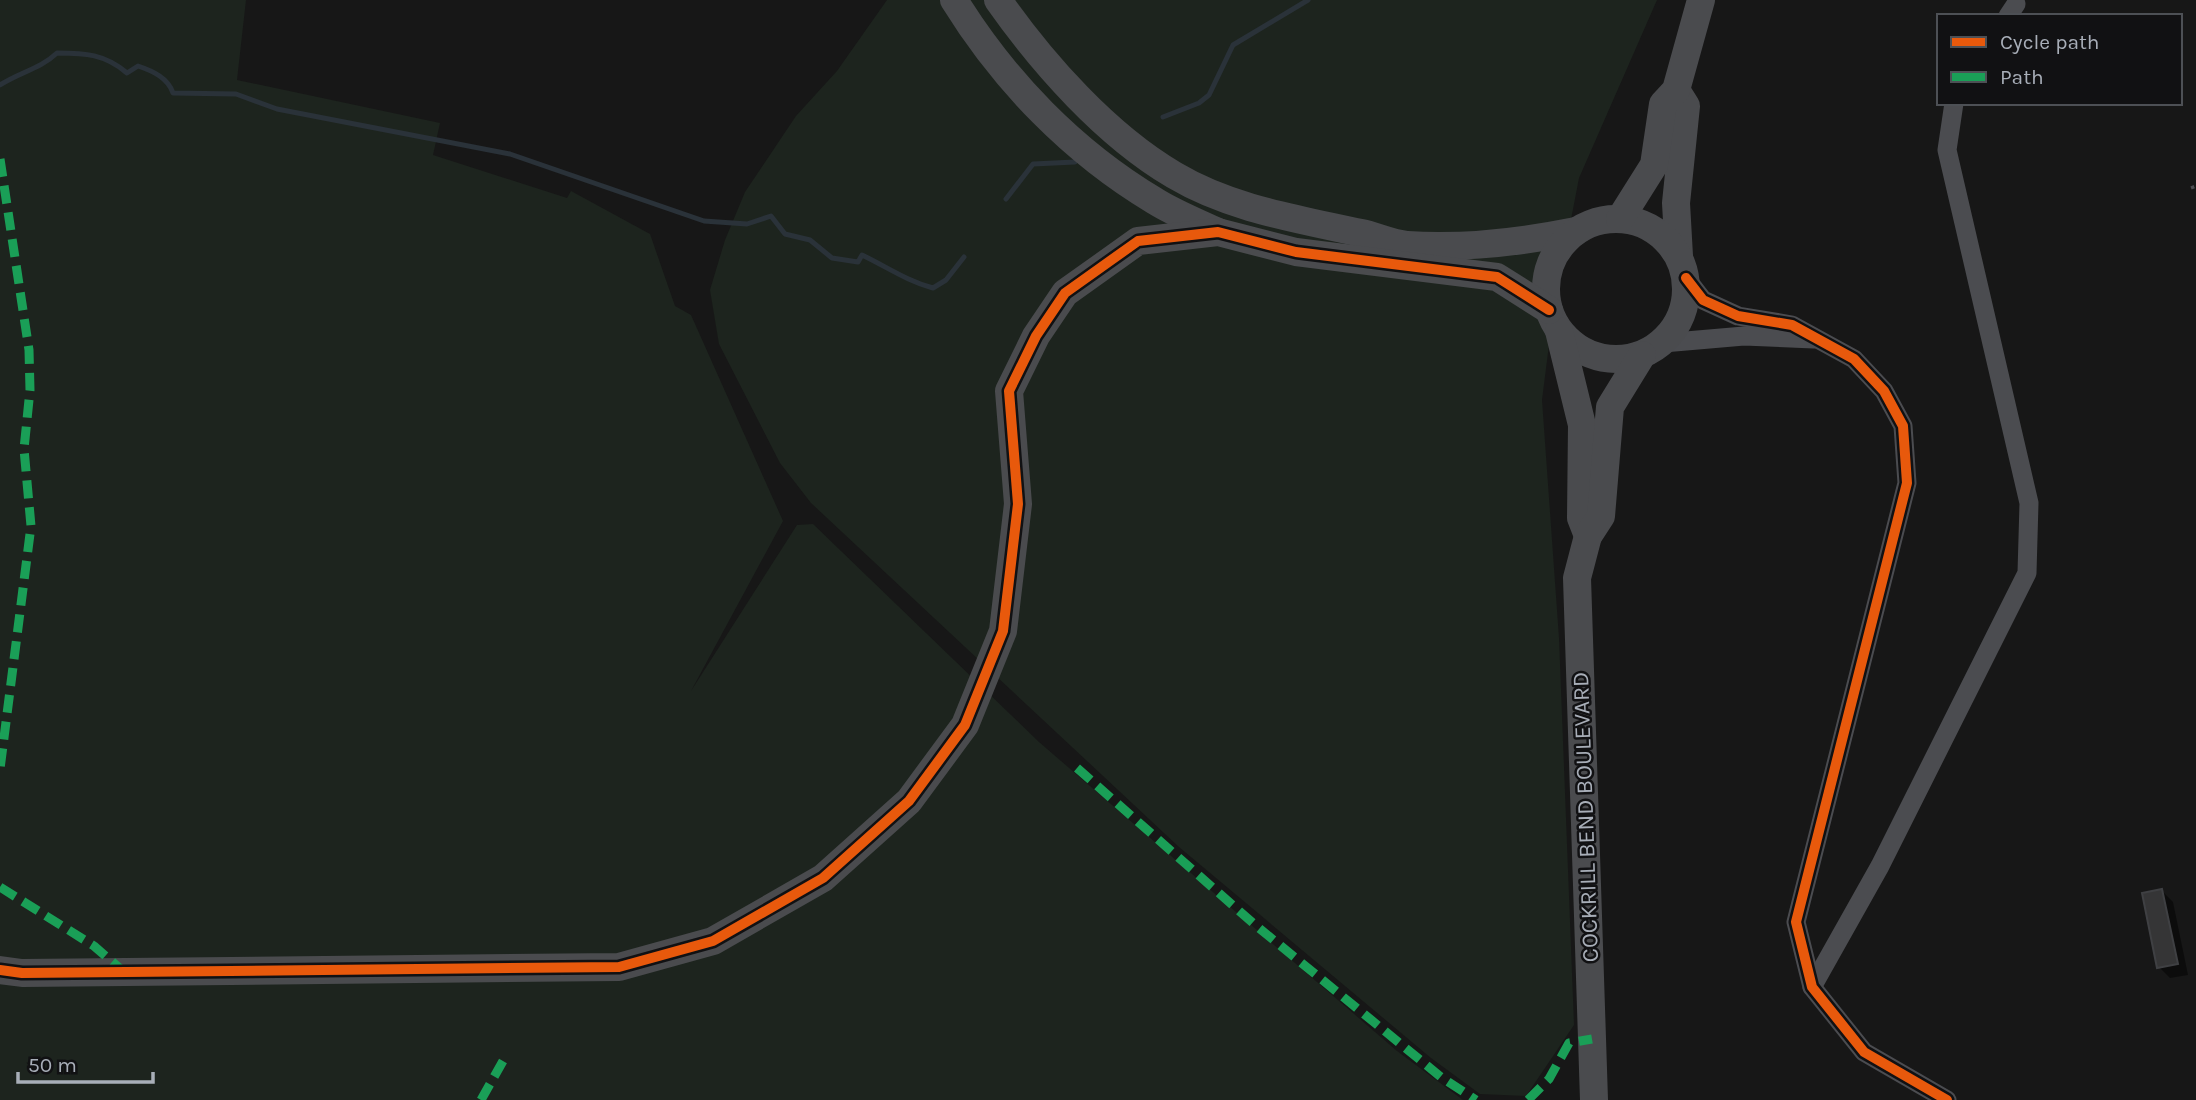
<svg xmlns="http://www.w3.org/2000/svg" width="2196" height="1100" font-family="Karla,sans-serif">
	<rect width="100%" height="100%" fill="#171717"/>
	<!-- green -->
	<g fill="#1d241e">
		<path d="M0 0H246L237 80 440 123 433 155 567 198 571 191 650 234 675 306 691 315 783 521 691 691 797 525 813 524 1039 742 1397 1051 1463 1100H0Z"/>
		<path d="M887 0H1657L1579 178 1553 313 1542 400 1559 638 1574 1025 1526 1096 1480 1094 1431 1058 1179 847 811 503 780 463 719 344 710 290 725 240 745 192 796 116 837 71Z"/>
	</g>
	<!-- shadow -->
	<path fill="#0007" d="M2162 891 2173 902 2188 975 2170 978 2159 967Z"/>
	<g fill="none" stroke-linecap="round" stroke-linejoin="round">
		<!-- stream -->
		<g stroke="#2a3239" stroke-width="5">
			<path d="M0 85C20 72 40 69 57 53 85 53 105 54 127 73L138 66C153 71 168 78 173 93L236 94 277 109 510 154 704 221 747 224 771 216 785 234 810 240 832 258 858 262 862 255C887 267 907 281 933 288L946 280 964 257"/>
			<path d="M1163 117 1199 103 1209 95 1233 45 1308 0"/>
			<path d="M1006 199 1033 164 1075 162"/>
		</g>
	</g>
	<!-- building -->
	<path fill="#353536" stroke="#3f4043" stroke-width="2" d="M2162 889 2178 964 2157 968 2142 893Z"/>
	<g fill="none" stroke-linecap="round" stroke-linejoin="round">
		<!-- path -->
		<path stroke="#4d4e52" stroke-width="3.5" stroke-dasharray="3.5 5" stroke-linecap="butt" d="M2191 188 2196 186"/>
		<!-- street -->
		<g stroke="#4b4c50" stroke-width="19">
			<path d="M2008 16 2016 4"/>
			<path d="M1686 278 1703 300 1738 316 1792 325 1854 359 1884 391 1903 426 1907 483 1796 922 1812 987 1864 1052 1947 1100"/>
			<path d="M1663 343 1744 336 1814 339"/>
			<path d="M1812 987 1880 866 2027 573 2029 503 1947 150 1954 103"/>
		</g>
		<!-- secondary -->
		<g stroke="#4a4b4e" stroke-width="28">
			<path d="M954 0C1004 81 1073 152 1155 201 1174 213 1197 222 1218 232"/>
			<path d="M998 0C1043 64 1106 135 1174 175 1231 209 1298 219 1361 233 1376 236 1392 244 1407 245 1464 249 1521 242 1576 231"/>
			<path d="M1676 90 1686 106 1676 203 1679 256"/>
			<circle cx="1616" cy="289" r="70"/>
			<path d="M1620 219 1654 165 1663 104 1676 90 1701 0"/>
			<path d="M1559 331 1582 425 1581 518 1588 536"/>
			<path d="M0 970 22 973 619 967 713 941 823 878 909 801 965 725 1003 631 1018 504 1009 391 1036 336 1065 293 1138 241 1218 232 1296 252 1497 277 1549 310"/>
			<path d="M1594 1100 1577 578 1588 536 1601 516 1610 407 1642 355"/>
		</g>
		<!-- quiet -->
		<g stroke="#1a9f57" stroke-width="9" stroke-dasharray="18 9" stroke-linecap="butt">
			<path d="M0 159 29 350 30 390 24 449 31 526 0 769"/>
			<path d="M1077 768 1254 924 1441 1077 1476 1100"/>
			<path d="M0 887 94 946 124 972"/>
			<path d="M481 1100 503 1061"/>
			<path d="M1528 1100 1549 1079 1569 1043 1592 1039"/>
		</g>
		<!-- cycleway casing -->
		<g stroke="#111113" stroke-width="15">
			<g id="cycleway">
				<path d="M1686 278 1703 300 1738 316 1792 325 1854 359 1884 391 1903 426 1907 483 1796 922 1812 987 1864 1052 1947 1100"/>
				<path d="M0 970 22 973 619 967 713 941 823 878 909 801 965 725 1003 631 1018 504 1009 391 1036 336 1065 293 1138 241 1218 232 1296 252 1497 277 1549 310"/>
			</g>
		</g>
		<!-- cycleway -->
		<use href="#cycleway" stroke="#e8590c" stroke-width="10"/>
	</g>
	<g text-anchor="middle" stroke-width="5" stroke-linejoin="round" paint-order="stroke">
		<!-- street labels -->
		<g font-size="23" fill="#a8aeb8" stroke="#111113">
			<text transform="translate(1585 817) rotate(-92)" y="8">COCKRILL BEND BOULEVARD</text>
		</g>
	</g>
	<!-- legend -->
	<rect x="1937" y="14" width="245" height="91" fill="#111113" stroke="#4d5055" stroke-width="2"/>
	<rect x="1951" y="37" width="35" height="10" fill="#e8590c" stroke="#4d5055" stroke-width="2"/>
	<text x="2000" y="49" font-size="21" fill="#a8aeb8">Cycle path</text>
	<rect x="1951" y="72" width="35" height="10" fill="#1a9f57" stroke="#4d5055" stroke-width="2"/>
	<text x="2000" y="84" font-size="21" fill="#a8aeb8">Path</text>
	<!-- scale -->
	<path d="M18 1072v10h135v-10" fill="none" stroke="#a8aeb8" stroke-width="3.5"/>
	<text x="28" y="1072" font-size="21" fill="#a8aeb8" stroke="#111113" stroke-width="5" paint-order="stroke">50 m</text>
</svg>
